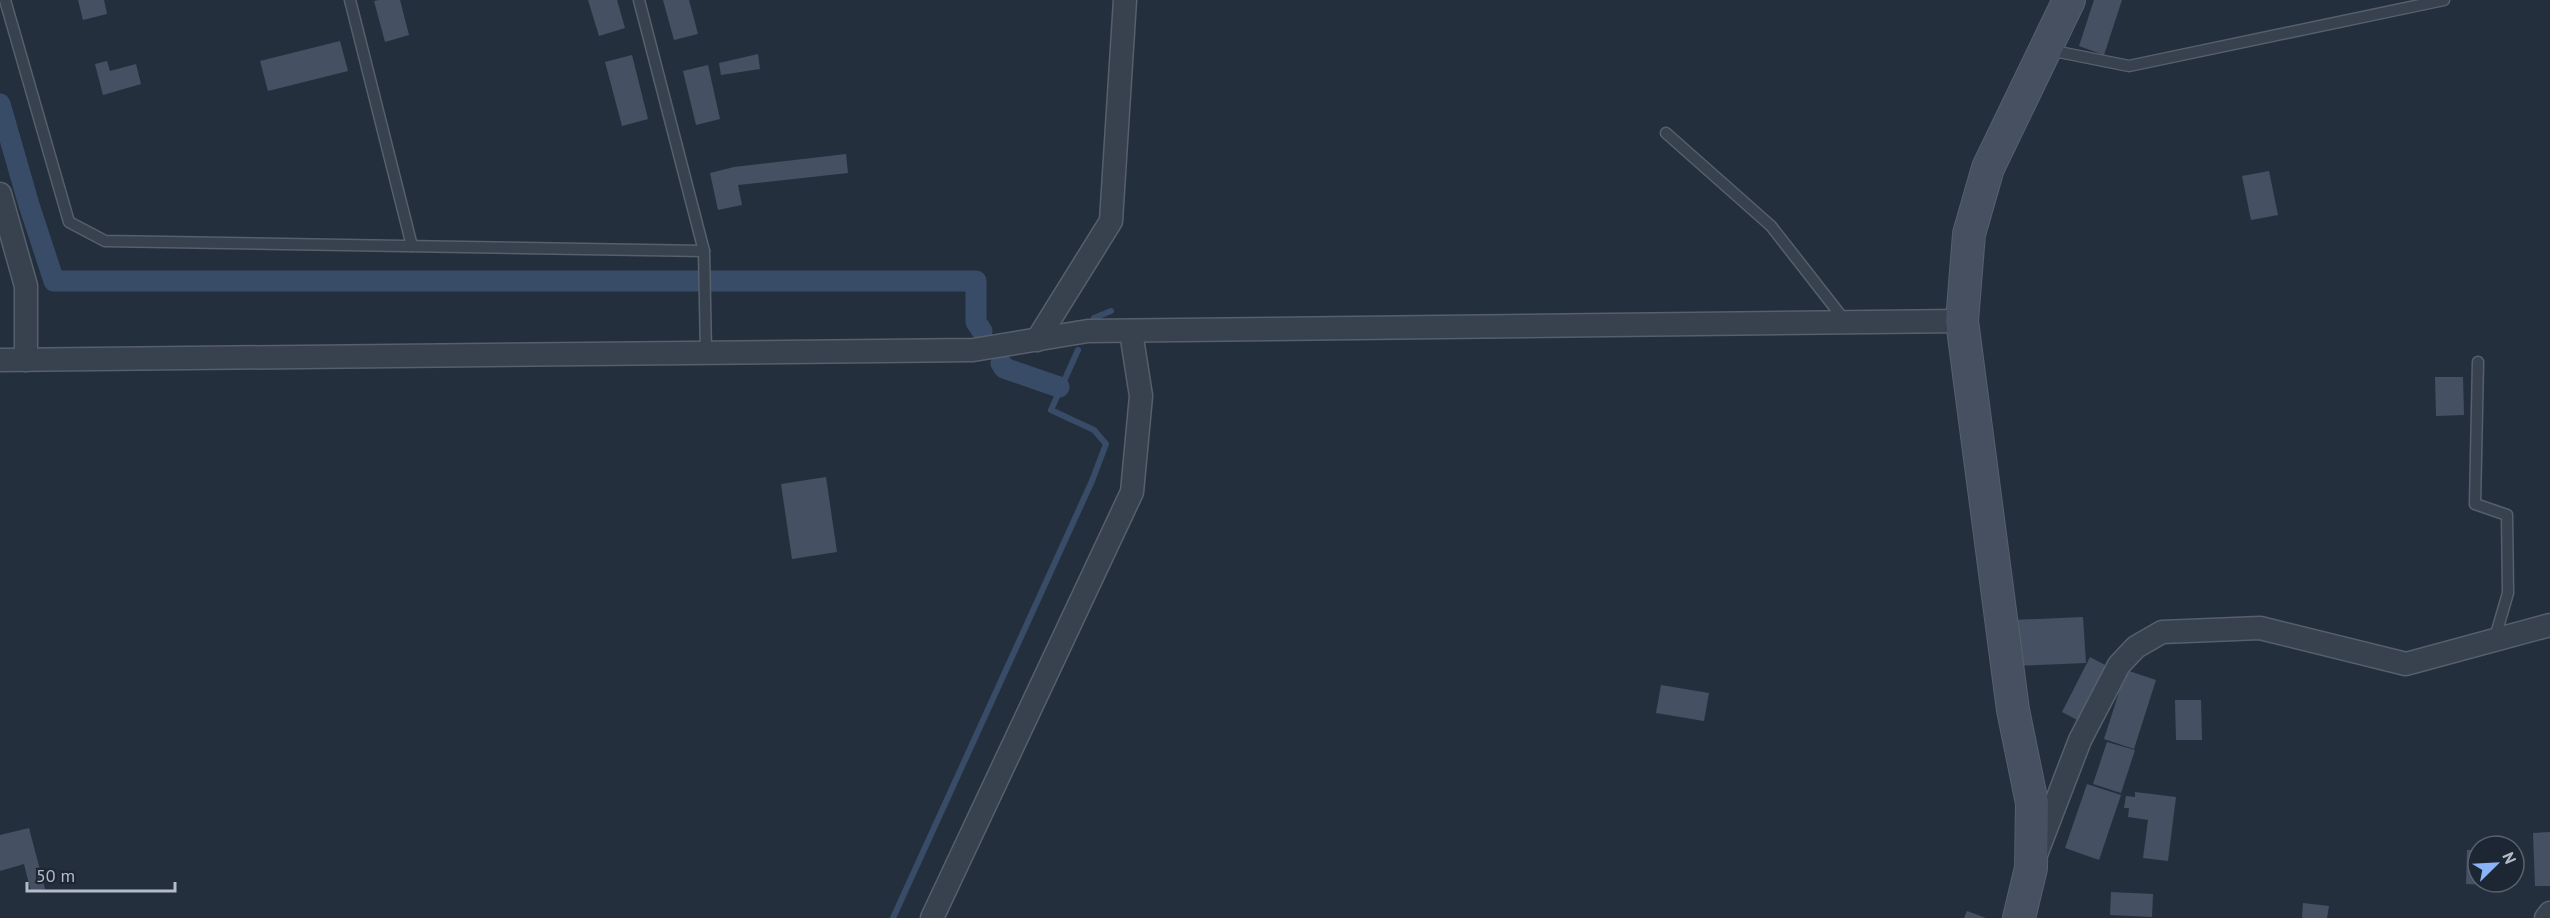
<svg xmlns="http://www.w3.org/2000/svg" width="2550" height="918" viewBox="0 0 2550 918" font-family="'PT Sans',sans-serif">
  <rect width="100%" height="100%" fill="#242f3e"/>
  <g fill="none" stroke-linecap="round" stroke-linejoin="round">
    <!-- stream -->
    <g stroke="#394c67" stroke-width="6">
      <polyline points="1094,318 1111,311"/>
      <polyline points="893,918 1092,481 1106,444 1094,430 1051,410 1078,350"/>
    </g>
    <!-- canal -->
    <g stroke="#394c67" stroke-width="21">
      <polyline points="0,104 29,205 54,281 976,281 976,322 982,331"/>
      <polyline points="1001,363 1004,368 1059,387"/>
    </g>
  </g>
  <!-- building -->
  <g fill="#455162">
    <polygon points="78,0 104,0 107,14 83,20"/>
    <polygon points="379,0 400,0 409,35 385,42 374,1"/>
    <polygon points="588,0 617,0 625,28 599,36"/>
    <polygon points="663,0 689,0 698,34 674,40"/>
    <polygon points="2094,0 2122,0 2104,55 2079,46"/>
    <polygon points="340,41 348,71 268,91 260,61"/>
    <polygon points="758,54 760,69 721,75 719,63"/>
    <polygon points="632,55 648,119 622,126 605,62"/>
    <polygon points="107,61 110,71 136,64 141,84 103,95 95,64"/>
    <polygon points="708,65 720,119 696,125 683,71"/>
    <polygon points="846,154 848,173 738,185 742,205 718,210 710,173 734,167"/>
    <polygon points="2269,171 2278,215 2251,220 2242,176"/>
    <polygon points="2435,377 2463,377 2464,415 2436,416"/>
    <polygon points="826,477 837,552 792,559 781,484"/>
    <polygon points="2083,617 2086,663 2013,666 2011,620"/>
    <polygon points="2090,657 2107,666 2079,721 2062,712"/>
    <polygon points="2126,670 2156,680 2134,749 2104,739"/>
    <polygon points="1661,685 1709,693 1704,721 1656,713"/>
    <polygon points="2175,700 2201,700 2202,740 2176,740"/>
    <polygon points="2107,742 2135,750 2121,793 2093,784"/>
    <polygon points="2087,784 2121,795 2099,860 2065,848"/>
    <polygon points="2135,792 2176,797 2168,861 2143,858 2148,820 2128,817 2129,808 2124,808 2126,796 2135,797"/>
    <polygon points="29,828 45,889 31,892 24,864 0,871 0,835"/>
    <polygon points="2550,832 2550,886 2535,886 2533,833"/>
    <polygon points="2467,850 2478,850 2478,882 2508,882 2508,886 2466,884"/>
    <polygon points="2111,892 2153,894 2152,917 2110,915"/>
    <polygon points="2303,903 2329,906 2327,918 2302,918"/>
    <polygon points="1967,911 1986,918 1964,918"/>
  </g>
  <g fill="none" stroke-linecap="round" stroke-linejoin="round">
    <!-- lane casing -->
    <g stroke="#565f6c" stroke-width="13">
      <g id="lane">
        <polyline points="5,0 69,222 105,241 704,251"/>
        <polyline points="350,0 412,246"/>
        <polyline points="639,0 704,251 706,353"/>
        <polyline points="2049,50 2129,66 2444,0"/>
        <polyline points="1666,133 1771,226 1846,322"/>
        <polyline points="2478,362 2475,504 2507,515 2508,593 2494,641"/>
      </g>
    </g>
    <!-- street casing -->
    <g stroke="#565f6c" stroke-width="25">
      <g id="street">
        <polyline points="0,194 26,286 26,360"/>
        <polyline points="1037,340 1111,221 1125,0"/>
        <polyline points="0,360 973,350 1088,331 1962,321"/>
        <polyline points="2037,852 2080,740 2119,665 2136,647 2162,632 2260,628 2406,664 2550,625"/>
        <polyline points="932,918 1132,492 1141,396 1131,332"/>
        <polyline points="2546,918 2550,913"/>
      </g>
    </g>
    <!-- secondary casing -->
    <g stroke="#565f6c" stroke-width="34">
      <polyline id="secondary" points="2019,918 2031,868 2032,803 2013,710 1962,321 1969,234 1988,168 2069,0"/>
    </g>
    <!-- lane -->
    <use href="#lane" stroke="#38414e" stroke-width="10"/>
    <!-- street -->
    <use href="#street" stroke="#38414e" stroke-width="22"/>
    <!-- secondary -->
    <use href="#secondary" stroke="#465061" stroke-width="32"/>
  </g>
  <!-- north arrow -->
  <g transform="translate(2496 864) rotate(66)"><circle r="28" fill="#1d2633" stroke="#59626f" stroke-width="1.5"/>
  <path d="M0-4.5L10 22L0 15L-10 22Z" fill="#8ab4f8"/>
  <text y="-9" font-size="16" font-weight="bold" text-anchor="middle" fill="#b4bcc9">N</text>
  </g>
  <!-- scale -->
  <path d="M27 882v9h148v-9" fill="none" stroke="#b4bcc9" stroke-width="3"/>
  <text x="36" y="882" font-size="18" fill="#b4bcc9" stroke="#1d2633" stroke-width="4.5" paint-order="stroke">50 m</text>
</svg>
